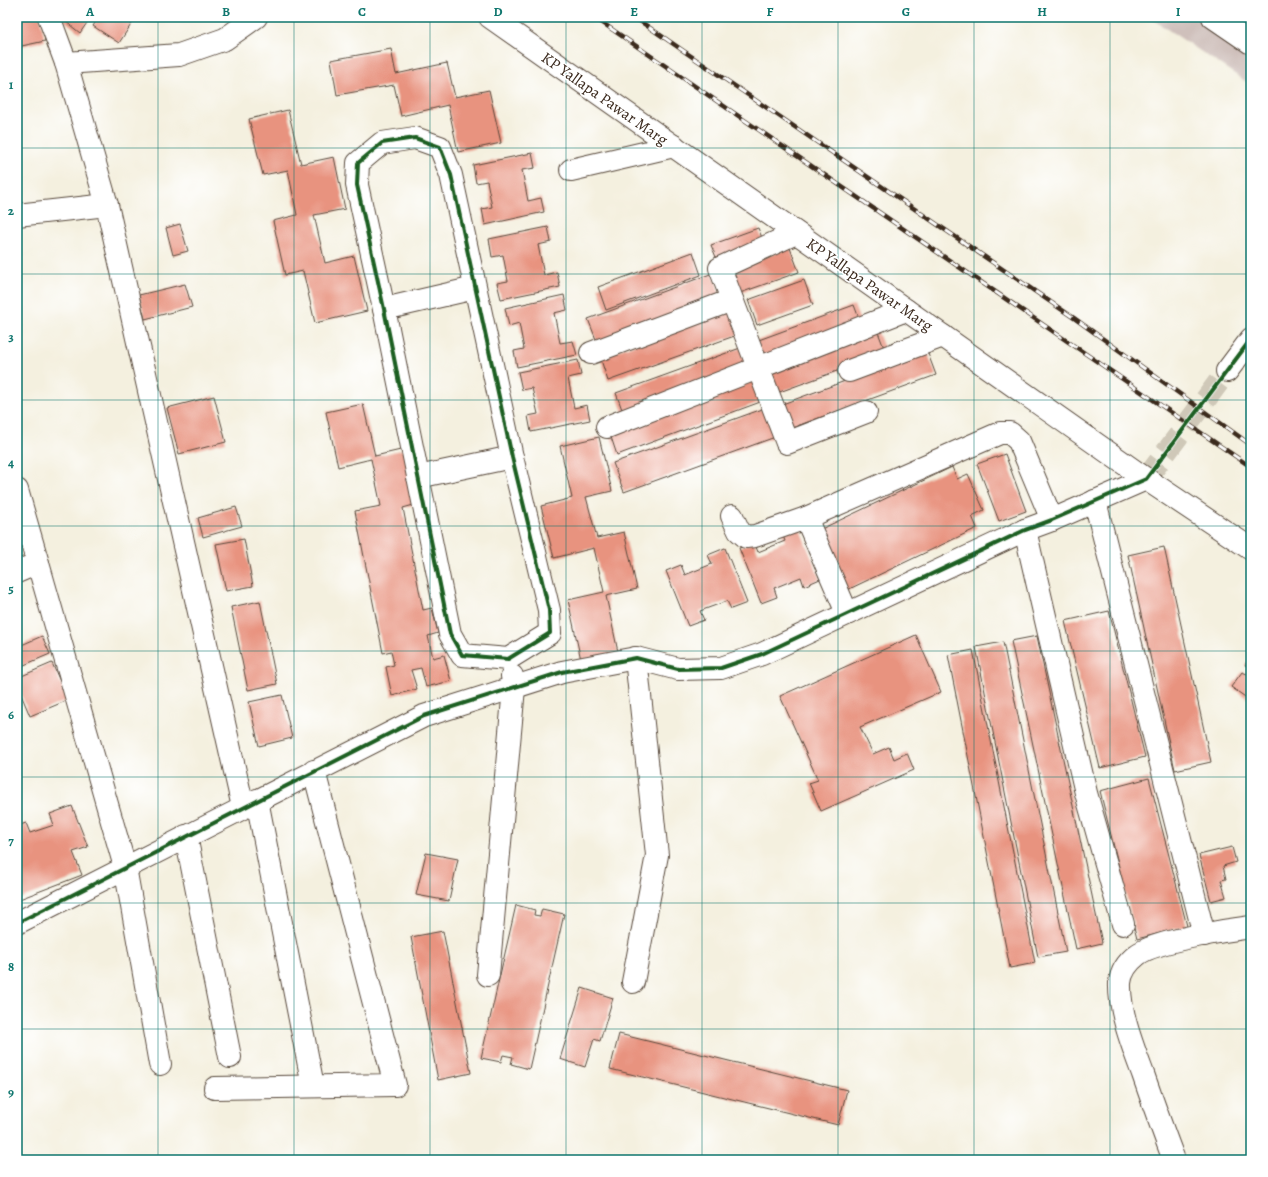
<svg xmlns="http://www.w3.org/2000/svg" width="1268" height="1177" viewBox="0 0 1268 1177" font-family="Alegreya,serif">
  <rect width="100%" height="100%" fill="#fff"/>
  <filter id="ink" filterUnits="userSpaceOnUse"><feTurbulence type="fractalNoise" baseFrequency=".025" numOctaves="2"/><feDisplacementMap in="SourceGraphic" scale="8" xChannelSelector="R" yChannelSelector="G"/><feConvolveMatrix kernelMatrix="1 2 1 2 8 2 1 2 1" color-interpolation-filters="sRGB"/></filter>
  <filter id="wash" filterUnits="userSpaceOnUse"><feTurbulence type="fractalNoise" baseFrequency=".012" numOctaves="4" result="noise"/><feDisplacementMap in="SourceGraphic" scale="16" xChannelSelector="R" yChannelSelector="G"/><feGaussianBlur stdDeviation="0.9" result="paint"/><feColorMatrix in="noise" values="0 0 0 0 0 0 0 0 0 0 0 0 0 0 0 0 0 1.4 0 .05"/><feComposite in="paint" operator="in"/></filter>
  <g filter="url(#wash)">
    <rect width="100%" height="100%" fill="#f4f0df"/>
    <!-- industrial -->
    <polygon fill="#cfc0bb" points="1149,17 1251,17 1251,85"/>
    <g id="blocks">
      <!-- building -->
      <g fill="#e8937f">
        <polygon points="17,17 40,17 45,41 17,47"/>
        <polygon points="60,17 91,17 80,33"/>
        <polygon points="99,17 136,17 119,43 93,26"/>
        <polygon points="391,49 396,74 447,63 455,97 489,90 501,143 458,152 448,105 401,116 394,85 337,95 331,60"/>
        <polygon points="288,110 301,164 334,157 345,209 314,215 325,263 354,256 367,311 315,323 303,271 285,275 273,221 297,215 288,170 263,175 249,119"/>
        <polygon points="532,153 535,168 522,170 528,201 541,198 544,212 485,225 482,209 492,207 487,181 476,183 473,165"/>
        <polygon points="180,224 188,251 173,255 166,228"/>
        <polygon points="548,227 551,242 538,245 544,275 557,272 560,287 501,299 497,283 508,281 503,255 492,257 489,239"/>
        <polygon points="758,228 765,245 718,262 711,245"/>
        <polygon points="790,248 799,272 740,293 732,269"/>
        <polygon points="693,252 701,275 606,310 598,287"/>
        <polygon points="713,273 721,297 597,342 588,319"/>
        <polygon points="804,280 813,305 757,325 748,300"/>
        <polygon points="185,284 192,307 145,319 139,295"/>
        <polygon points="564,295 567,310 554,313 560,343 573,341 577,355 517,367 514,351 524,349 519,323 509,326 505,308"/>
        <polygon points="854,305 862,326 763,361 756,341"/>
        <polygon points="731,309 740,334 608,381 600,357"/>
        <polygon points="876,327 886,353 774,394 764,368"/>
        <polygon points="743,347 751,368 624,415 616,393"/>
        <polygon points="927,351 936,375 786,430 777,406"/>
        <polygon points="578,360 581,375 568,378 574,408 587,405 590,420 531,432 528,416 538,414 532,388 522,390 518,372"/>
        <polygon points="756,380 763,401 617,455 610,434"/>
        <polygon points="214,396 226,442 179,454 167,408"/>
        <polygon points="363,404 375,456 405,449 417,504 403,508 423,610 432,608 438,633 428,636 433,658 444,655 451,681 426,687 421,668 411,670 417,689 392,696 386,667 394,665 391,651 383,653 355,511 381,506 371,459 338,467 326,412"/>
        <polygon points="768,407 778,436 624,492 613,463"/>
        <polygon points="599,437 612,491 586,497 597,538 624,532 637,589 606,596 618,652 581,660 568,600 604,592 594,548 554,558 541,506 572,498 560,446"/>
        <polygon points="1005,454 1026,511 999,521 977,464"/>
        <polygon points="952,467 957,479 968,474 984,510 972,516 977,528 845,591 817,531"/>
        <polygon points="236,507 242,526 203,537 198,518"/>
        <polygon points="798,524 820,579 804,586 801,577 774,588 777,597 761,603 739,548 754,542 758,552 785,541 781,531"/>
        <polygon points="244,539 253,586 226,591 216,544"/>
        <polygon points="1164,547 1211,762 1175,770 1128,555"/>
        <polygon points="725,548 747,603 731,609 727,601 700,611 704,620 688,626 666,571 681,565 685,575 712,564 708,555"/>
        <polygon points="260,601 277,684 248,690 231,607"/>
        <polygon points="1109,611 1145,757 1100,768 1065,621"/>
        <polygon points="916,635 941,692 860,727 873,754 889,747 894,759 907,753 914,770 821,811 809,783 818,780 780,696"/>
        <polygon points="42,636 50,654 17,668 17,647"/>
        <polygon points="1037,636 1102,943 1076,949 1011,641"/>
        <polygon points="1003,642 1066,952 1038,957 976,647"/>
        <polygon points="973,650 1035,963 1010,968 948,655"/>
        <polygon points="1251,657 1251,701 1231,687 1242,672 1247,674 1251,668 1245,665"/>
        <polygon points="52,663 68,700 30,716 17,685 17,678"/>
        <polygon points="282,695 292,738 259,746 249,702"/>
        <polygon points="1149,778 1187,926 1137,939 1100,791"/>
        <polygon points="72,806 88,847 73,852 82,875 17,900 17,826 26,823 30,833 54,825 50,814"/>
        <polygon points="1232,847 1236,862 1223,866 1226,879 1221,880 1226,897 1211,901 1199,855"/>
        <polygon points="426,853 458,859 449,901 416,895"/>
        <polygon points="516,905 535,910 534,915 540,916 542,909 564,914 529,1069 511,1064 513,1057 503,1055 501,1062 481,1058"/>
        <polygon points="443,931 471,1073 438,1080 411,937"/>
        <polygon points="582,988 613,998 600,1041 594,1039 585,1067 560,1059"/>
        <polygon points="619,1034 847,1090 838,1125 610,1069"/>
      </g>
    </g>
  </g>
  <g filter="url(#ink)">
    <use href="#blocks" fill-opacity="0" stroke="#57483b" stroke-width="1"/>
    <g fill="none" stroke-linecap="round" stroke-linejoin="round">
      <!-- minor-tunnel -->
      <polyline stroke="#cfc8b8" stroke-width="22" stroke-dasharray="22 11" stroke-linecap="butt" points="1146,479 1227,371"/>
      <!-- minor casing -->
      <g stroke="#57483b" stroke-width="24">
        <g id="minor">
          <polyline points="49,17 66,63 107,205 243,807"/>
          <polyline points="490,17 1146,479 1251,549"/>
          <polyline points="1213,17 1251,43"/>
          <polyline points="66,63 179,55 225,39 256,17"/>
          <polygon points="415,138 440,147 451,175 512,457 549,610 550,633 508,659 462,655 450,634 384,309 357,185 358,163 382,143"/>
          <polyline points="571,170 674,146"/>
          <polyline points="17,215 107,205"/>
          <polyline points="796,233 720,268 787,443 866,412"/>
          <polyline points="384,309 475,288"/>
          <polyline points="591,353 732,300"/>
          <polyline points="849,371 943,336"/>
          <polyline points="1227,371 1251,339"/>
          <polyline points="607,427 906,310"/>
          <polyline points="418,477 512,457"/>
          <polyline points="17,490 125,867 160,1064"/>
          <polyline points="1095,501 1204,935"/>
          <polyline points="732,516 739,531 746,537 755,536 806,518 1000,433 1010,433 1019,441 1052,520"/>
          <polyline points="806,518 847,613"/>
          <polyline points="1025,530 1086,793 1123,924"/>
          <polyline points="17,572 38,563"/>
          <polyline points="257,800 313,1086"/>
          <polyline points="186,836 230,1057"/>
          <polyline points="17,923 424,716 562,672 636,658 678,669 721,668 762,654 1025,530 1052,520 1146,479"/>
          <polyline points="488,975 514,688 512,676"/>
          <polyline points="633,982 657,855 636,658"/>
          <polyline points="215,1088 395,1085 314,771"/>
          <path d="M1174 1160C1163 1131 1153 1103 1143 1074 1133 1047 1119 1012 1120 983 1121 972 1128 962 1137 955 1154 941 1227 930 1251 927"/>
        </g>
      </g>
      <!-- minor -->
      <use href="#minor" stroke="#fff" stroke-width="22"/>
      <!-- rail casing -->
      <g stroke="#3b2a1e" stroke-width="4.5">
        <g id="rail">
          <polyline points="594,17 1251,467"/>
          <polyline points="634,17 1074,318 1251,445"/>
        </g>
      </g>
      <!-- rail -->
      <use href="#rail" stroke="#fff" stroke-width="3" stroke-dasharray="9" stroke-linecap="butt"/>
      <!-- cycleway casing -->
      <g stroke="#fff" stroke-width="6">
        <g id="cycleway">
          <polygon points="415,138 440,147 451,175 512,457 549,610 550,633 508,659 462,655 450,634 384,309 357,185 358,163 382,143"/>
          <polyline points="17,923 424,716 562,672 636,658 678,669 721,668 762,654 1025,530 1052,520 1146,479 1251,339"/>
        </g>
      </g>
      <!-- cycleway -->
      <use href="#cycleway" stroke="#1b5e20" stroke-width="4"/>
    </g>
  </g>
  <!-- grid -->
  <path fill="none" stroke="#0f766e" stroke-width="1" stroke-opacity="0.55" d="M158 17V1160M294 17V1160M430 17V1160M566 17V1160M702 17V1160M838 17V1160M974 17V1160M1110 17V1160M17 148H1251M17 274H1251M17 400H1251M17 526H1251M17 651H1251M17 777H1251M17 903H1251M17 1029H1251"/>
  <g text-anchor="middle" stroke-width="3" stroke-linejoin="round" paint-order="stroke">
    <!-- street labels -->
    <g font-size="16" fill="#3b2a1e" stroke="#fff">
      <text transform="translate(605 98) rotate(35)" y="6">KP Yallapa Pawar Marg</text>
      <text transform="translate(870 284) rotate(35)" y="6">KP Yallapa Pawar Marg</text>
    </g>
  </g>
  <!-- margin -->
  <rect width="1268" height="1177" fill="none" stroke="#fff" stroke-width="44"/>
  <rect x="22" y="22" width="1224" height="1133" fill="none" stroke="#0f766e" stroke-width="1.5"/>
  <g font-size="13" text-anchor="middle" font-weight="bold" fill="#0f766e">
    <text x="90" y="16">A</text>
    <text x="226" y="16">B</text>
    <text x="362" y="16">C</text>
    <text x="498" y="16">D</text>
    <text x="634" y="16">E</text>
    <text x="770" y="16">F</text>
    <text x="906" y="16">G</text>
    <text x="1042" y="16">H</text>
    <text x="1178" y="16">I</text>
    <text x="11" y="89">1</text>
    <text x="11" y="215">2</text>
    <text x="11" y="341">3</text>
    <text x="11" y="467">4</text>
    <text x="11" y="593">5</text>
    <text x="11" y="719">6</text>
    <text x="11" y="845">7</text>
    <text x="11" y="971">8</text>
    <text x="11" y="1097">9</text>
  </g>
</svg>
